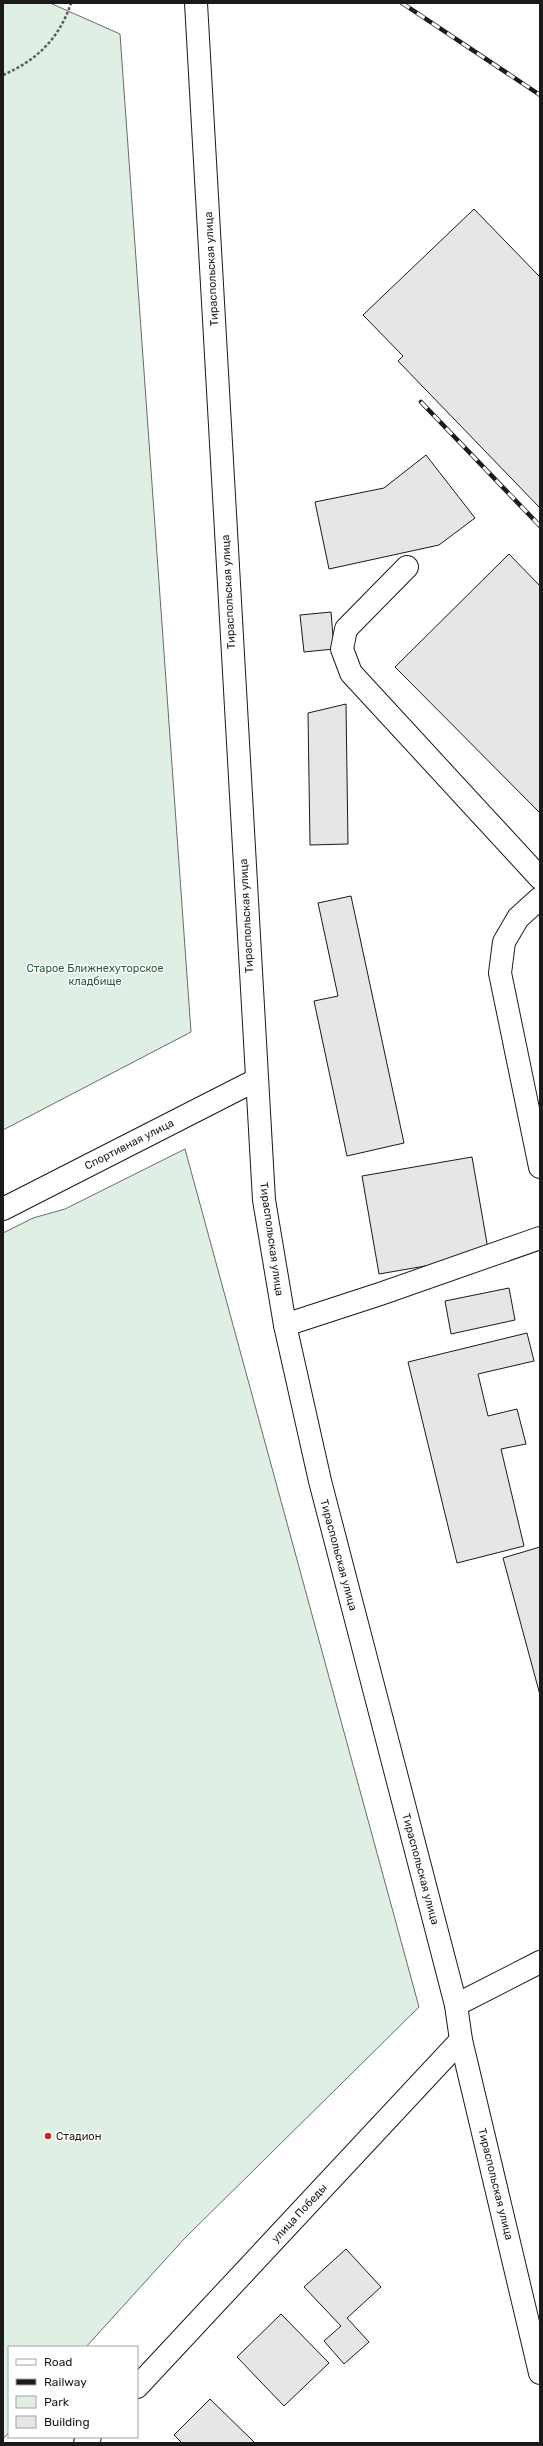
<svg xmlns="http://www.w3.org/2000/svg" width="543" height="2446" viewBox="0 0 543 2446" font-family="Rubik,sans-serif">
  <rect width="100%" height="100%" fill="#fff"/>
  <!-- green -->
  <g fill="#e0efe3" stroke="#6a6a6a">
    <polygon points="3,3 50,3 120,34 191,1032 3,1130"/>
    <polygon points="185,1149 419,2007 184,2239 86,2347 9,2347 9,2432 3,2439 3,1233 33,1218 65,1209"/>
  </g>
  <!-- building -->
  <g fill="#e6e6e6" stroke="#1a1a1a">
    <polygon points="474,209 540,277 540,508 398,361 403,356 363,315"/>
    <polygon points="426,455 475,518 439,545 329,569 315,502 384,488"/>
    <polygon points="509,554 540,586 540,813 395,667"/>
    <polygon points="331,612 334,649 304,652 300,615"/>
    <polygon points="346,704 348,844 310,845 308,713"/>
    <polygon points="351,896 404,1143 347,1156 314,1001 338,996 318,903"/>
    <polygon points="472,1157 489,1255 379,1274 362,1176"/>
    <polygon points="509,1288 515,1320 451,1334 445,1301"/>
    <polygon points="527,1333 534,1361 478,1374 488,1416 517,1409 526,1444 501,1449 524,1546 457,1563 408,1362"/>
    <polygon points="540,1547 540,1695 503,1558"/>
    <polygon points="346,2249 381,2287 347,2318 369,2342 344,2364 324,2341 341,2326 304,2287"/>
    <polygon points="281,2314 329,2363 284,2406 237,2357"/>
    <polygon points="210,2399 254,2442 253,2443 182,2443 174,2435"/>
  </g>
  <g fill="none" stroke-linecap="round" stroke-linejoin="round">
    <!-- minor casing -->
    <g stroke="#1a1a1a" stroke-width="24">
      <g id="minor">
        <polyline points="196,3 264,1200 285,1325 320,1481 456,2005 461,2040 540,2373"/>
        <polyline points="407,567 346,629 342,649 351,673 540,878"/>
        <polyline points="540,898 518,918 504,942 500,973 540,1167"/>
        <polyline points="3,1209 256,1080"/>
        <polyline points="285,1325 380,1294 540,1238"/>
        <polyline points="456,2005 540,1962"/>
        <polyline points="137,2387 461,2040"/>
        <polyline points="85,2443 90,2437"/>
      </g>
    </g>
    <!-- path -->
    <path stroke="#5f5f5f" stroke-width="2.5" stroke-dasharray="3 2" stroke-linecap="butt" d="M3 75C37 60 59 39 71 3"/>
    <!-- minor -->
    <use href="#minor" stroke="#fff" stroke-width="22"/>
    <!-- rail casing -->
    <g stroke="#1a1a1a" stroke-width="4.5">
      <g id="rail">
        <polyline points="402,3 540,95"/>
        <polyline points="421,402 540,526"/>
      </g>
    </g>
    <!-- rail -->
    <use href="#rail" stroke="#fff" stroke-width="3" stroke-dasharray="9" stroke-linecap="butt"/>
  </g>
  <!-- markers -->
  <circle fill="#c62828" stroke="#fff" stroke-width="1.5" cx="48" cy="2136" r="4"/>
  <g text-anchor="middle" stroke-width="3" stroke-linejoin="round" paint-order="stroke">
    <!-- street labels -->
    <g font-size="11" fill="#1a1a1a" stroke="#fff">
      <text transform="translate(211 269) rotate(-93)" y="4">Тираспольская улица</text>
      <text transform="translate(228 592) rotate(-93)" y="4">Тираспольская улица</text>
      <text transform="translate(246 916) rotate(-93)" y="4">Тираспольская улица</text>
      <text transform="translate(129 1144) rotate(-27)" y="4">Спортивная улица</text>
      <text transform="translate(272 1239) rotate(82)" y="4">Тираспольская улица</text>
      <text transform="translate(339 1555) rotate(75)" y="4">Тираспольская улица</text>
      <text transform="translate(421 1869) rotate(75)" y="4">Тираспольская улица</text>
      <text transform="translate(496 2184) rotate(76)" y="4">Тираспольская улица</text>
      <text transform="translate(299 2213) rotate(-47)" y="4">улица Победы</text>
    </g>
    <!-- park labels -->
    <g font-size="11" fill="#2b5a34" stroke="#fff">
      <text x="95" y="972">Старое Ближнехуторское<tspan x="95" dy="13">кладбище</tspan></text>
    </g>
    <!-- poi labels -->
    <g font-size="11" fill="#1a1a1a" stroke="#fff" text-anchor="start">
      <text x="56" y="2140">Стадион</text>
    </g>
  </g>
  <!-- border -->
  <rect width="543" height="2446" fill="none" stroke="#1a1a1a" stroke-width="8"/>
  <!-- legend -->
  <rect x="8" y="2346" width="130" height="92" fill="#ffffff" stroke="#a3a3a3"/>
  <rect x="16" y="2359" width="20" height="6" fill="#ffffff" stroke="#a3a3a3"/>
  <text x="44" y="2366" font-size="12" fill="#1a1a1a">Road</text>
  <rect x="16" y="2379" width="20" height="6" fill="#1a1a1a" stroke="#a3a3a3"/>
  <text x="44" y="2386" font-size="12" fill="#1a1a1a">Railway</text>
  <rect x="16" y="2396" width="20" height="12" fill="#e0efe3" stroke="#a3a3a3"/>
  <text x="44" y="2406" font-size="12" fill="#1a1a1a">Park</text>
  <rect x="16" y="2416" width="20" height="12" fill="#e6e6e6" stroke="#a3a3a3"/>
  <text x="44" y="2426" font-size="12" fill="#1a1a1a">Building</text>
</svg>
